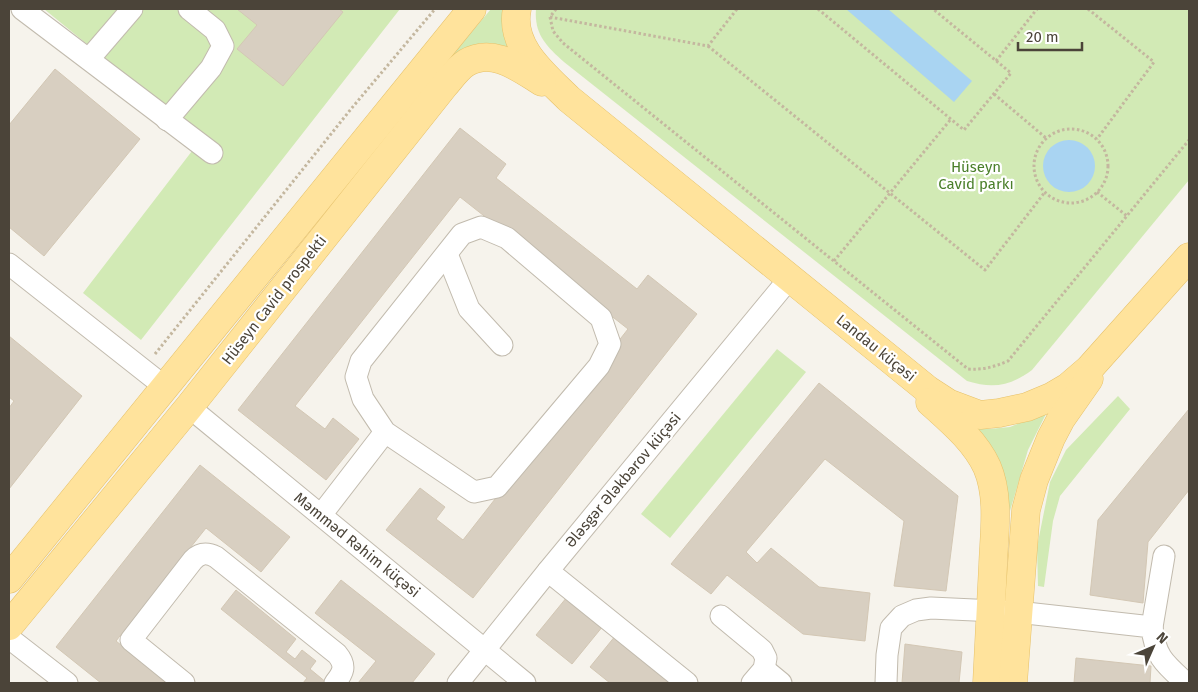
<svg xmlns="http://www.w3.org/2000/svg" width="1198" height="692" viewBox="0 0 1198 692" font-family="'Fira Sans',sans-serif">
  <rect width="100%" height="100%" fill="#f6f3ec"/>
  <!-- green -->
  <g fill="#d2eab5">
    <polygon points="44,9 400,9 141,340 83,293 202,138"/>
    <path d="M491 9H505L513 50C481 38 478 42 450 58Z"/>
    <path d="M536 9H1189V180L1032 370C1010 386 993 389 967 381L564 62C546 46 534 34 536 9Z"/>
    <polygon points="777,349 806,372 670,538 641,514"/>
    <polygon points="1118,396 1130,409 1060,496 1053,521 1044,587 1038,586 1037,547 1050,482 1066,450"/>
    <polygon points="1047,412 1028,450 1010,511 1005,484 971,428 989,429 1010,427"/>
  </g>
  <!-- water -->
  <g fill="#a9d4f2">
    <polygon points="846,9 888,9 972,81 954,102"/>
    <circle cx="1069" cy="166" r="26"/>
  </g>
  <!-- building -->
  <g fill="#d8cfc1" stroke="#d3c7b4">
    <polygon points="237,9 339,9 343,12 283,86 237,49 257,25"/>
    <polygon points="55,69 140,139 44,256 9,227 9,125"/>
    <polygon points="460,128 506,164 496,178 637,289 648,275 697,314 473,598 386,530 420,488 445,507 436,519 463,540 628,329 460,197 295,406 325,429 333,418 359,439 326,480 238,410"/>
    <polygon points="9,336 82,396 9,489 9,408 14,401 9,397"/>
    <polygon points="819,383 958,496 946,591 894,586 904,521 825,459 746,552 757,563 771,548 819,587 870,593 865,641 803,634 727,575 711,594 671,564"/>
    <polygon points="1189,409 1189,490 1148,542 1143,603 1090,595 1098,520"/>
    <polygon points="200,465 290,537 261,572 206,528 116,641 167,682 166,683 101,683 56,647"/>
    <polygon points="341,580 435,654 412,683 358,683 376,661 315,613"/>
    <polygon points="236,590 296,639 286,652 295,659 302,650 316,661 310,669 327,683 303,683 307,678 221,609"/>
    <polygon points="567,597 603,626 572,664 536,635"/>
    <polygon points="616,635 676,683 610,683 590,667"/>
    <polygon points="905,644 962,652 959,683 902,683"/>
    <polygon points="1076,658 1151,666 1150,683 1074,683"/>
  </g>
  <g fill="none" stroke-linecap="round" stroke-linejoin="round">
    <!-- minor casing -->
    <g stroke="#c2bbae" stroke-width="23">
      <g id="minor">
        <polyline points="22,9 212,153"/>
        <polyline points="89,59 132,9"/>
        <polyline points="167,120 211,68 223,46 215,30 189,9"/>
        <polygon points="481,227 507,238 601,318 610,344 599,366 497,487 474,492 385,432 363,399 356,377 361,361 462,234"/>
        <polyline points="447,254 469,309 502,345"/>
        <polyline points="9,264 165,387"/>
        <polyline points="189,407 525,683"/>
        <polyline points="321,515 385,432"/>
        <polyline points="548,571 687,683"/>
        <polyline points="721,616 762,650 766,658 764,669 752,683"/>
        <polyline points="1152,627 1164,556"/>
        <polyline points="9,638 67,683"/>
        <polyline points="764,669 781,683"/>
        <path d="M184 683 131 640 193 560C200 553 206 552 216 557L337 654C347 666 343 673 335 683"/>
        <polyline points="458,683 548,571 789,279"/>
        <path d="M886 683 887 655 891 628 902 616 916 610 931 608 1017 612 1152 627C1155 657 1165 664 1186 683"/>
      </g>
    </g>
    <!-- major casing -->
    <g stroke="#e6c16a" stroke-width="29">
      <g id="major">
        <path d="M517 9C509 47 545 75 569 99L928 390 948 403 980 415 999 413 1027 407 1051 397 1068 387 1089 369 1189 257"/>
        <path d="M930 402C951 421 975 441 987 467 1000 497 994 534 993 565 991 605 989 644 987 683"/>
        <polyline points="9,579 472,9"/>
        <path d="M9 626 189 407 444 86C451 78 458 68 466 63 493 47 519 68 542 82"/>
        <polyline points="1013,683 1026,510 1034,480 1051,438 1061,419 1089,379"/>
      </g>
    </g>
    <!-- path -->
    <g stroke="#c4b79f" stroke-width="3" stroke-dasharray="2.5 2.5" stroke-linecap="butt">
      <path d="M556 9 550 17 553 31 563 43 968 369C983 370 994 367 1008 361L1189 140"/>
      <polyline points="818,9 964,130 1011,73 933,9"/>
      <polyline points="1088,9 1154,62 1097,139"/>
      <polyline points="550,17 708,46 737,9"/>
      <polyline points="708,46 985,270 1045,192"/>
      <polyline points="996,61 1037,9"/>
      <polyline points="994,94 1046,138"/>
      <circle cx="1071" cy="166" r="37"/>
      <polyline points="1097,192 1127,216"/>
      <polyline points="834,261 951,119"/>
      <polyline points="155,354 351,109 435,9"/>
    </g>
    <!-- minor -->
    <use href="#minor" stroke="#fff" stroke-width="21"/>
    <!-- major -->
    <use href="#major" stroke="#ffe39c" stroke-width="28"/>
  </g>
  <g text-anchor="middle" stroke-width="4.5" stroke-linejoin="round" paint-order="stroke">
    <!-- park labels -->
    <g font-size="15" fill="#4a7f2a" stroke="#fff">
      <text x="976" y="172">Hüseyn<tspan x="976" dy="17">Cavid parkı</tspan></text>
    </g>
    <!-- street labels -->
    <g font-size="15" fill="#4b4439" stroke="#fff">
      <text transform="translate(274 300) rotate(-52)" y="5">Hüseyn Cavid prospekti</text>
      <text transform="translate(876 348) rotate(39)" y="5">Landau küçəsi</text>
      <text transform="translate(623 480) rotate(-50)" y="5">Ələsgər Ələkbərov küçəsi</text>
      <text transform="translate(357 545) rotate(39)" y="5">Məmməd Rəhim küçəsi</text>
    </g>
  </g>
  <!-- border -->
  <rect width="1198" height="692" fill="none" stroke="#4b4439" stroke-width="20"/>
  <!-- north arrow -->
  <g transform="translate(1153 647) rotate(45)" stroke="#ffffff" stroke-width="4" paint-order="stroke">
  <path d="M0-4L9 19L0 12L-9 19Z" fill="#4b4439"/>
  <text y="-8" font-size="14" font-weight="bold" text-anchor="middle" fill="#4b4439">N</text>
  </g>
  <!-- scale -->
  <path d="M1018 42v8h64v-8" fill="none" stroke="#4b4439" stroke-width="2.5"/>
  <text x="1026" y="42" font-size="15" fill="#4b4439" stroke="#ffffff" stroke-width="4" paint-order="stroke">20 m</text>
</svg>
